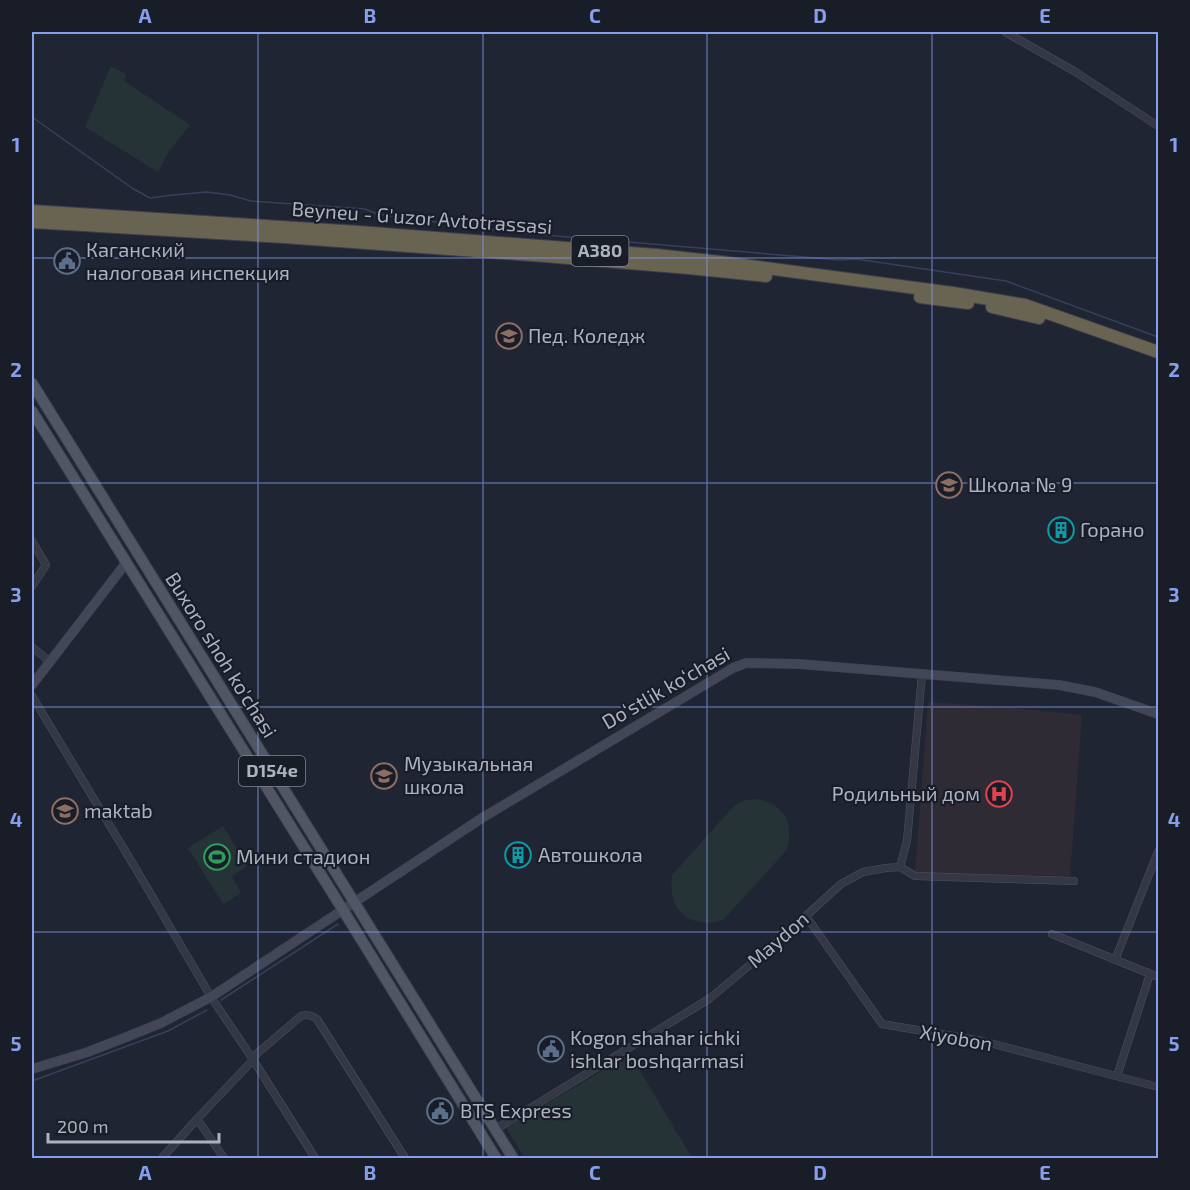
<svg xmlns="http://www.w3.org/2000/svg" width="1190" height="1190" viewBox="0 0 1190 1190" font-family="'Exo 2',sans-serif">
  <rect width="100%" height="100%" fill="#202533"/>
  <!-- medical -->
  <polygon fill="#2e2b35" points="928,702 1014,708 1082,715 1070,876 915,873"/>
  <!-- green -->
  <g fill="#253337">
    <polygon points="111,66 126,74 124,81 190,125 169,151 158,172 85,127"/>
    <path d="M757 799C785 805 795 824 786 851L723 920C689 930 667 910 672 875L735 805 745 800Z"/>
    <polygon points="223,826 247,866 232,876 241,893 223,904 188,848"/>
    <polygon points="630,1054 692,1158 525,1158 506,1128"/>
  </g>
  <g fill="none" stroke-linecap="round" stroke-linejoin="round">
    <!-- stream -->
    <g stroke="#37405b" stroke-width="1.5">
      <polyline points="32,117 132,188 150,198 173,195 207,192 230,195 251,201 365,209 377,214 510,232 839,260 856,259 1006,281 1158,337"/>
      <polyline points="221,1000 338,924"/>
      <polyline points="32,1081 168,1031 207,1010"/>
    </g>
    <!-- street casing -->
    <g stroke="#4e525f" stroke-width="8">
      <g id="street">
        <polyline points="1005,32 1074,71 1158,126"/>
        <polyline points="32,541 46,565 32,586"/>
        <polyline points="32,647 49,661"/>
        <polyline points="32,696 136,869 211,997 252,1058 315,1158"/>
        <polyline points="900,867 915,876 1074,881"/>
        <polyline points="806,916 882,1024 982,1041 1158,1087"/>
        <polyline points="1052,934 1158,977"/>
        <polyline points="1115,960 1158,852"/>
        <path d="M252 1058 301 1016C307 1014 311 1015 317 1019L405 1158"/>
        <polyline points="1117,1076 1150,974"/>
        <polyline points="197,1119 224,1158"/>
        <polyline points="496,1129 709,999 775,944 841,884 863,872 886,868 900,867 907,841 922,674"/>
        <polyline points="162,1158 197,1119 253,1060"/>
      </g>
    </g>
    <!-- secondary casing -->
    <g stroke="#3d414d" stroke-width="10">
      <g id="secondary">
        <polyline points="32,685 126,563"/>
        <polyline points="32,1069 88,1052 129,1036 161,1023 211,997 482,818 733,668 746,663 799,664 1059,685 1095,692 1158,714"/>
      </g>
    </g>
    <!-- primary casing -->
    <g stroke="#3d414d" stroke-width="12">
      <g id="primary">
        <polyline points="32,383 513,1158"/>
        <polyline points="32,411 343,910 496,1158"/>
      </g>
    </g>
    <!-- highway casing -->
    <g stroke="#3b3f4b" stroke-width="14">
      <g id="highway">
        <polyline points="32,211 359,232 656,255 721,262 953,293 1025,305 1158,352"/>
        <polyline points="32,222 284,237 545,256 689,268 766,276"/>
        <polyline points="920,297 968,303"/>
        <polyline points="992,307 1039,318"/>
      </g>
    </g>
    <!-- street -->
    <use href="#street" stroke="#333844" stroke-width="7"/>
    <!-- secondary -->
    <use href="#secondary" stroke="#424656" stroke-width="9"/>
    <!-- primary -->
    <use href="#primary" stroke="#515664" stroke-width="10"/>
    <!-- highway -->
    <use href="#highway" stroke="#696351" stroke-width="12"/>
  </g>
  <!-- grid -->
  <path fill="none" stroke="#869fed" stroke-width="1.5" stroke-opacity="0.55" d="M258 32V1158M483 32V1158M707 32V1158M932 32V1158M32 258H1158M32 483H1158M32 707H1158M32 932H1158"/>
  <!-- icons -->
  <defs>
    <g id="civic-ring" transform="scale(1.35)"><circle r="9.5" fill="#191d28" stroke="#5c6f8a" stroke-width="1.5"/><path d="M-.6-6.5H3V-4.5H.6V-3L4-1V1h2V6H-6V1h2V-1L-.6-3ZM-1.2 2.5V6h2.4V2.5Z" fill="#5c6f8a"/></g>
    <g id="university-ring" transform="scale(1.35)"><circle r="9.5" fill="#191d28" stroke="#8d6e63" stroke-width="1.5"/><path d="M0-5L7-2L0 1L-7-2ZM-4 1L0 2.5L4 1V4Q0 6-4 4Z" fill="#8d6e63"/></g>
    <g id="school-ring" transform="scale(1.35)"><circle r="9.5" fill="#191d28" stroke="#8d6e63" stroke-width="1.5"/><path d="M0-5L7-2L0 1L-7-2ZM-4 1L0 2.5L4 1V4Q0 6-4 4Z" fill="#8d6e63"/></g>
    <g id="building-ring" transform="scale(1.35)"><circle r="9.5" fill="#191d28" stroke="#0f9aa8" stroke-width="1.5"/><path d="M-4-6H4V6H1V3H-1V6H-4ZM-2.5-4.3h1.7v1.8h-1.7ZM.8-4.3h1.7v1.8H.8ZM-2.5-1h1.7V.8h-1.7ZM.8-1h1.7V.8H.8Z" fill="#0f9aa8"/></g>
    <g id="hospital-ring" transform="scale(1.35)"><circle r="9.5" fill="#191d28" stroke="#e0444e" stroke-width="1.5"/><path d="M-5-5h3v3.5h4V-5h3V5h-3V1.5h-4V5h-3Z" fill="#e0444e"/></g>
    <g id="stadium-ring" transform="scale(1.35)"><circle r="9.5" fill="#191d28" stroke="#2e9e5b" stroke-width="1.5"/><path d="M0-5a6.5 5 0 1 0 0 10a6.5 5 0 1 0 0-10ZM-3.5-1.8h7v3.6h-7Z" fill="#2e9e5b"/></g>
  </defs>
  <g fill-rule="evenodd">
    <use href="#civic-ring" x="67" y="261"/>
    <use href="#university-ring" x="509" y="336"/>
    <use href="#school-ring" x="949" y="485"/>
    <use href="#building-ring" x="1061" y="530"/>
    <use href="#school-ring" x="384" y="776"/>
    <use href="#hospital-ring" x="999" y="794"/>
    <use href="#school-ring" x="65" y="811"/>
    <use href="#building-ring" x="518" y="855"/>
    <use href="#stadium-ring" x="217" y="857"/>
    <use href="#civic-ring" x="551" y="1049"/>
    <use href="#civic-ring" x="440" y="1111"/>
  </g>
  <g text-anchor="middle" stroke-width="4.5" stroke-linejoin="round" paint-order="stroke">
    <!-- shield labels -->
    <g fill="#191d28" stroke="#818593" stroke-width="1.5">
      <rect x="571.5" y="236" width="57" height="30" rx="4.5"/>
      <rect x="239" y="756" width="66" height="30" rx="4.5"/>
    </g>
    <g font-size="18" font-weight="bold" fill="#adb2c1">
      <text x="600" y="257">A380</text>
      <text x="272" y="777">D154e</text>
    </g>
    <!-- street labels -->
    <g font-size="20" fill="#adb2c1" stroke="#191d28">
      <text transform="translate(422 218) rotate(4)" y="7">Beyneu - G'uzor Avtotrassasi</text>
      <text transform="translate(221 655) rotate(58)" y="7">Buxoro shoh ko'chasi</text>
      <text transform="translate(666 688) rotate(-30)" y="7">Do‘stlik ko‘chasi</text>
      <text transform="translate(778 940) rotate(-41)" y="7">Maydon</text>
      <text transform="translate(956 1038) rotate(10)" y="7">Xiyobon</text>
    </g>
    <!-- poi labels -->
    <g font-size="20" fill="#adb2c1" stroke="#191d28" text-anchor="start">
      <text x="86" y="257">Каганский<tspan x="86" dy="23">налоговая инспекция</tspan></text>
      <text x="528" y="343">Пед. Коледж</text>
      <text x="968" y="492">Школа № 9</text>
      <text x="1080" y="537">Горано</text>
      <text x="404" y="771">Музыкальная<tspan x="404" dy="23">школа</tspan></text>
      <text x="980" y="801" text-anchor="end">Родильный дом</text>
      <text x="84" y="818">maktab</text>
      <text x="538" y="862">Автошкола</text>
      <text x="236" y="864">Мини стадион</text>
      <text x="570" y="1045">Kogon shahar ichki<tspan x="570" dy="23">ishlar boshqarmasi</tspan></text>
      <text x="460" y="1118">BTS Express</text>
    </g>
  </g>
  <!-- border -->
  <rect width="1190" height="1190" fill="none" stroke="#191d28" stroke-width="66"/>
  <!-- scale -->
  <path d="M48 1133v9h171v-9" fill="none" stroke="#adb2c1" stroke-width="3"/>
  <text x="57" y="1133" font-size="18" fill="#adb2c1" stroke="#191d28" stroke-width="4.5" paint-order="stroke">200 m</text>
  <rect x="33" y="33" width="1124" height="1124" fill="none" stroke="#869fed" stroke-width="2"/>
  <g font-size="20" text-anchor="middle" font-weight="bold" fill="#869fed">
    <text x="145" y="23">A</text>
    <text x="370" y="23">B</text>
    <text x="595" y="23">C</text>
    <text x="820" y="23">D</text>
    <text x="1045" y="23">E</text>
    <text x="16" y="152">1</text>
    <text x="1174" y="152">1</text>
    <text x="16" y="377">2</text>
    <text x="1174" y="377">2</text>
    <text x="16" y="602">3</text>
    <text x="1174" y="602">3</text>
    <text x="16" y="827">4</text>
    <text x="1174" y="827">4</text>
    <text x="16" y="1051">5</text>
    <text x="1174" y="1051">5</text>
    <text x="145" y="1180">A</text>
    <text x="370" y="1180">B</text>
    <text x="595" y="1180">C</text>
    <text x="820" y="1180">D</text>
    <text x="1045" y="1180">E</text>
  </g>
</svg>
